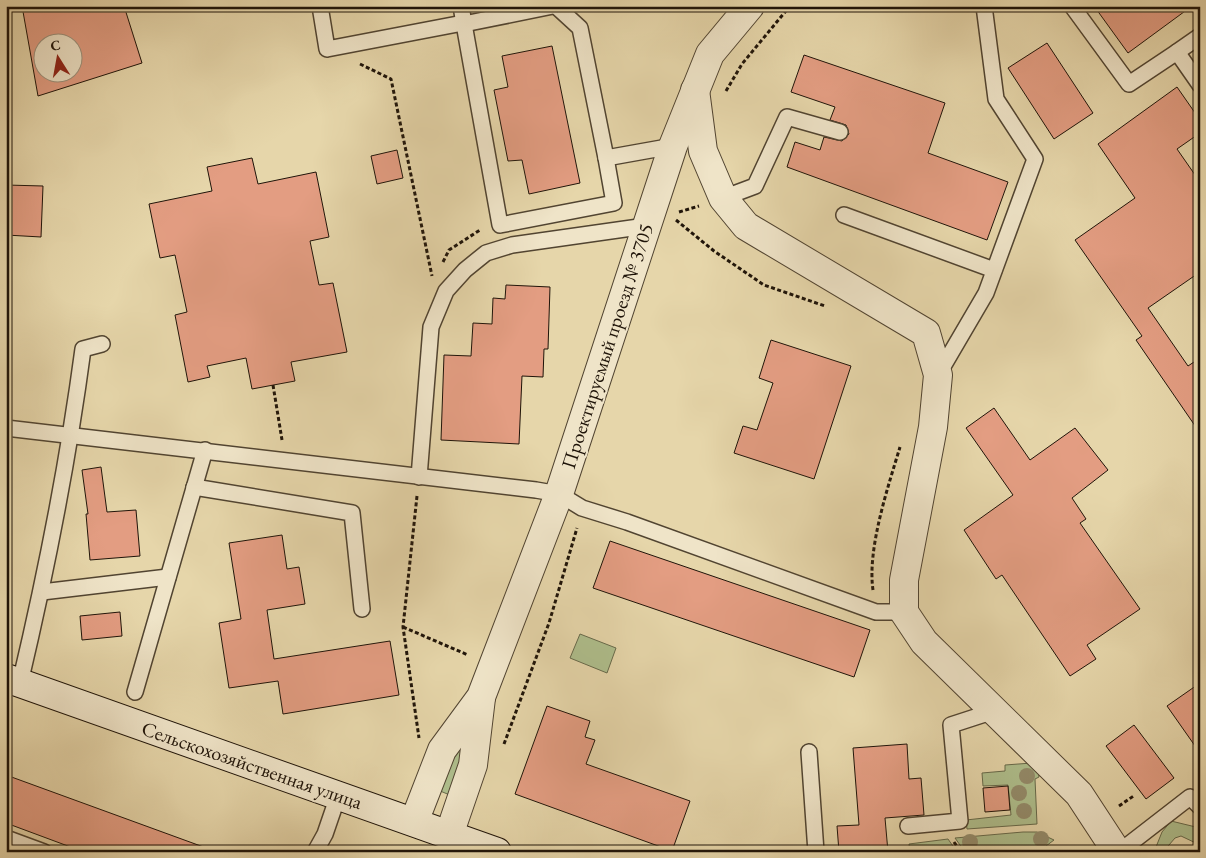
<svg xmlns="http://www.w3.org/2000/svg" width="1206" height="858" viewBox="0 0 1206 858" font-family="'EB Garamond',serif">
  <rect width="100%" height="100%" fill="#e6d6aa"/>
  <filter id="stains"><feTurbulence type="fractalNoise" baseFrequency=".004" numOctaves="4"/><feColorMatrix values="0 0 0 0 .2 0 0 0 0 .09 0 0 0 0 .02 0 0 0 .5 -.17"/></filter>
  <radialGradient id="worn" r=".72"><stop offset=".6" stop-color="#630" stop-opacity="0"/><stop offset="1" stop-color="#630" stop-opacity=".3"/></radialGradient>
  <!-- green -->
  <g fill="#afbf8d" stroke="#676a4b">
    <polygon points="580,634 616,648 607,673 570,658"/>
    <polygon points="467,722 457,798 433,788"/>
    <polygon points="1032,763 1038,768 1039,777 1035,779 1037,824 967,829 966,820 1011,815 1008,785 983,786 982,773 1005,771 1005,765"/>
    <polygon points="1171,821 1200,828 1200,845 1181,836 1175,838 1163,852 1154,852 1162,832"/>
    <polygon points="1023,832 1037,832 1054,840 1038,852 965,852 955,838"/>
    <polygon points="948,839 957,852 910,852 909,844"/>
  </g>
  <!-- building -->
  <g fill="#e39d82" stroke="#1f1409" fill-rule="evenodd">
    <path d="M22 6H124L142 63 38 96ZM42 42H72V72H42Z"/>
    <polygon points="1094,6 1192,6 1128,53"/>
    <polygon points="1047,43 1093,113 1054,139 1008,68"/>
    <polygon points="552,46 580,183 529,194 522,160 508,161 494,90 508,87 502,56"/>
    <polygon points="804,55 945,103 928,153 1008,182 987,240 787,167 795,142 820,150 824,137 842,141 849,134 846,125 830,120 835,107 791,92"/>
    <polygon points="1177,87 1200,120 1200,133 1177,149 1200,182 1200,272 1148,308 1188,366 1200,358 1200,433 1136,340 1142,336 1075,240 1135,198 1098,144"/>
    <polygon points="397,150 403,178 377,184 371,156"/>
    <polygon points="252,158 258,184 316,172 329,237 310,241 319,285 333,283 347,352 291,362 295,381 252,389 246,358 207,366 210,377 188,382 175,315 187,312 175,255 160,258 149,204 212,191 207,167"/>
    <polygon points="6,185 43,186 41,237 6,235"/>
    <polygon points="506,285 550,287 548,349 544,349 543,377 522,376 519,444 441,440 444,355 471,356 473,323 492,324 493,298 505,299"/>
    <polygon points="771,340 851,366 814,479 734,453 743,426 757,430 773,383 759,378"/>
    <polygon points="994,408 1030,460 1075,428 1108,470 1072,498 1086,519 1080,523 1140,609 1087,645 1096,659 1070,676 1002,575 996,579 964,530 1013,495 966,428"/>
    <polygon points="101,467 107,512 136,510 140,556 90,560 86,514 88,514 82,470"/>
    <polygon points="282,535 287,569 299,567 305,604 267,610 274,659 390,641 399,695 283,714 278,681 229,688 219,623 241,619 229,543"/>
    <polygon points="610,541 870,630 854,677 593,588"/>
    <polygon points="120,612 122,636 82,640 80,616"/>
    <polygon points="1200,683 1200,753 1167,706"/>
    <polygon points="547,706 590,721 585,737 595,740 586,764 690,801 672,851 515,794"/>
    <polygon points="1134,725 1174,778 1146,799 1106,746"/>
    <polygon points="907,744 909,779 921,778 924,815 885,818 888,852 839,852 837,826 859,825 853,748"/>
    <polygon points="6,775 209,849 208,852 84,852 6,823"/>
    <polygon points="1008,786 1010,810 985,812 983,788"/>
  </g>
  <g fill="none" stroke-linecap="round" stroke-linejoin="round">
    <!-- lane casing -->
    <g stroke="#514431" stroke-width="18">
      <g id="lane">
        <polyline points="320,6 327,49 463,23"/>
        <polyline points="461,6 464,24 553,6"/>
        <polyline points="556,6 580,28 606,158 673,146"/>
        <polyline points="1072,6 1129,84 1177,52 1200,85"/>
        <polyline points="464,24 500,225 614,203 606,158"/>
        <polyline points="1177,52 1200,36"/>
        <polyline points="723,198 755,186 787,117 840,132"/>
        <polyline points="844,215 994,270"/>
        <polyline points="938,375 986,293 1035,159 996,99 984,6"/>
        <polyline points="6,428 536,490 559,494 582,508 627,522 876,612 904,612"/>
        <polyline points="419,477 431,327 446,291 465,270 486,253 512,245 646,226"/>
        <polyline points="194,487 352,513 362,609"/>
        <polyline points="42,592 168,577"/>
        <path d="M20 683C46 573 68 462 83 349L102 344"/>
        <polyline points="135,692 205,450"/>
        <polyline points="809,752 816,852"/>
        <polyline points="908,826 960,821 951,725 994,711"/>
        <polyline points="6,838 44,852"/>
        <polyline points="315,852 325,834 338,796"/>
        <polyline points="1119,852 1190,797 1200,807"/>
      </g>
    </g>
    <!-- street casing -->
    <g stroke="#514431" stroke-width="30">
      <g id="street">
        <polyline points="695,90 703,151 723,198 746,226 926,333 938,375 933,427 904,580 904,612 924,642 1079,794 1117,852"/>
        <polyline points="414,822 442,750 481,697 559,494 673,146 710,54 750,6"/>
        <polyline points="449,835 473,765 481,698"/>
      </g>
    </g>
    <!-- secondary casing -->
    <g stroke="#1f1409" stroke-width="30">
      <polyline id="secondary" points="6,678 497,852"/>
    </g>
    <!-- path -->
    <g stroke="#1f1409" stroke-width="3" stroke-dasharray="4 2.5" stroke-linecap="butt">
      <polyline points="360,64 391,79 432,276"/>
      <polyline points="726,91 742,64 790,6"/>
      <polyline points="679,212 699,206"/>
      <polyline points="676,220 714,251 764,285 825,306"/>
      <polyline points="443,262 449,250 480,230"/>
      <polyline points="273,385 282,440"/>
      <polyline points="417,496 403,627 419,738"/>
      <path d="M873 590C867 549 888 487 900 447"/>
      <polyline points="403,627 468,655"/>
      <polyline points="504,744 549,623 577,528"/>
      <polyline points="1119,806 1135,795"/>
      <polyline points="954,842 961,852"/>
    </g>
    <!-- lane -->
    <use href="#lane" stroke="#efe4c8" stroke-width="15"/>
    <!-- street -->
    <use href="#street" stroke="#efe4c8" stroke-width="28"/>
    <!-- secondary -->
    <use href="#secondary" stroke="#efe4c8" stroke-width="28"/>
  </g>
  <!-- trees -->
  <g fill="#948c6b">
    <circle cx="1027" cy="776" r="8"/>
    <circle cx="1019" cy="793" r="8"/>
    <circle cx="1024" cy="811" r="8"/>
    <circle cx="1041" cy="839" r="8"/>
    <circle cx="970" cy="842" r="8"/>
  </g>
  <g text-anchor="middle" stroke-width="4" stroke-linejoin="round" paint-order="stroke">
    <!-- street labels -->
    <g font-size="20" fill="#1f1409" stroke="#efe4c8">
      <text transform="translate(607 346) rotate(-72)" y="7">Проектируемый проезд № 3705</text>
      <text transform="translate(252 765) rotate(19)" y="7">Сельскохозяйственная улица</text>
    </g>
  </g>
  <!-- margin -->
  <rect width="1206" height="858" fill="none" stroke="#e6d6aa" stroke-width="25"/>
  <rect x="8" y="8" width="1191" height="843" fill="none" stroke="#1f1409" stroke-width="2.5"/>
  <rect x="12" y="12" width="1181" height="833" fill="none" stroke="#1f1409"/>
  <!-- north arrow -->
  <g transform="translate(58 58) rotate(349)"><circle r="24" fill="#efe4c8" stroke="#9c917c"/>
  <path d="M0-4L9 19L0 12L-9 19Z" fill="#8f2418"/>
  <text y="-8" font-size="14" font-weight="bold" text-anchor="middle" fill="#1f1409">С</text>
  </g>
  <rect width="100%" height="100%" filter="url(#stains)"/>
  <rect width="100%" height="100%" fill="url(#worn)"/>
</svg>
